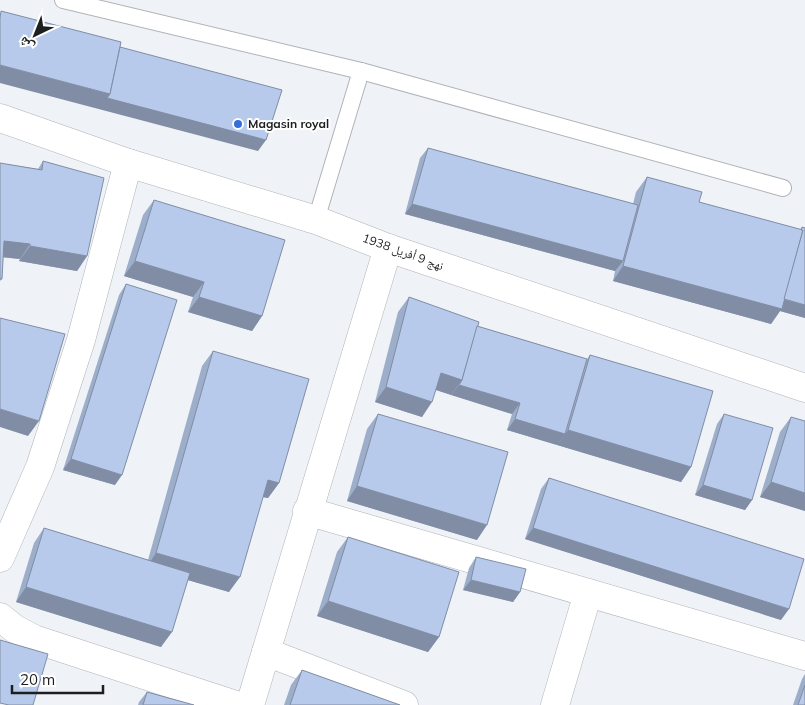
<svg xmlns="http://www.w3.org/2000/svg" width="805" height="705" viewBox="0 0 805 705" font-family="Mulish,'Noto Naskh Arabic',sans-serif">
  <rect width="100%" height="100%" fill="#eff2f7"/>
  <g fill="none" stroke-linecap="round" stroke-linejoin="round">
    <!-- service casing -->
    <g stroke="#b0b3b7" stroke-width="18">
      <g id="service">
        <polyline points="63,0 361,71 783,188"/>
        <polyline points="316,220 361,71"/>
      </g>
    </g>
    <!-- minor casing -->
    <g stroke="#b0b3b7" stroke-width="29">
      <g id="minor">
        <polyline points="0,118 128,163 316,220 388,248 805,388"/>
        <polyline points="307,511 805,656"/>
        <polyline points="0,558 40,467 81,340 128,163"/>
        <polyline points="0,617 15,629 34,639 236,705"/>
        <polyline points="266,652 404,705"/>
        <polyline points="250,705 388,248"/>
        <polyline points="555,705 588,593"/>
      </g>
    </g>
    <!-- service -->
    <use href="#service" stroke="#fff" stroke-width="16"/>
    <!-- minor -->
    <use href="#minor" stroke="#fff" stroke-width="28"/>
  </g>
  <!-- wall -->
  <g fill="#9daeca">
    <polygon points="428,148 633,204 636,192 647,177 699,202 800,230 802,227 805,228 805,318 780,311 771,324 613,281 615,271 405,214 420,158"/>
    <polygon points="43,161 87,256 77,271 19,261 20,259 3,257 2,279 0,281 0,163 38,169"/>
    <polygon points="154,200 262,316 252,331 188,312 193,297 124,276 143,215"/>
    <polygon points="126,284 115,485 63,470 119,295"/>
    <polygon points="409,297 477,326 587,359 590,355 691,467 681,482 507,430 512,414 436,390 422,417 375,402 398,312"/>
    <polygon points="213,351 279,483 268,498 263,497 229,592 188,580 161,647 16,602 34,543 44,528 148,560 202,366"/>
    <polygon points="378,414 477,540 347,501 367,429"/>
    <polygon points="724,414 752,500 745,510 695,495 717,424"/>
    <polygon points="791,417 805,511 760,497 780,432"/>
    <polygon points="549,478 781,620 525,539 541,489"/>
    <polygon points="348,537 439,637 428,652 317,616 337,552"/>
    <polygon points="476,557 520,592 513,602 463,590 469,568"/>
    <polygon points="302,670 400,705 284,705 291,685"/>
    <polygon points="805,674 805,705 793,705 802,679"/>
    <polygon points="147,692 194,705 138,705 139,702"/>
  </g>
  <!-- shaded-wall -->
  <g fill="#808da4">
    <polygon points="0,65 110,94 266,140 258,151 0,83"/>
    <polygon points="412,204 623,261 615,271 405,214"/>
    <polygon points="4,241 30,244 20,259 0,257"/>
    <polygon points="30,246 87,256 77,271 19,261"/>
    <polygon points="135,261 204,282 193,297 124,276"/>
    <polygon points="623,266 782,299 805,305 805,318 780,311 771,324 613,281"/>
    <polygon points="199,297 262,316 252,331 188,312"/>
    <polygon points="441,373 462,380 451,395 430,388"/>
    <polygon points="459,385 520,403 512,414 451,395"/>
    <polygon points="386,387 432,402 422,417 375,402"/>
    <polygon points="0,409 39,421 28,436 0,427"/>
    <polygon points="515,419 565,434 557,445 507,430"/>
    <polygon points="568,430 691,467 681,482 557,445"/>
    <polygon points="71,459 122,475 115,485 63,470"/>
    <polygon points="268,480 279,483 268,498 257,496"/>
    <polygon points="771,482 805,493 805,511 760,497"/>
    <polygon points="703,485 752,500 745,510 695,495"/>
    <polygon points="357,486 487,525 477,540 347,501"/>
    <polygon points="533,528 789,609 781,620 525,539"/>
    <polygon points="156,553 240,577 229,592 146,568"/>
    <polygon points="471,580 520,592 513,602 463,590"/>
    <polygon points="26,587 172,632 161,647 16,602"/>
    <polygon points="328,601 439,637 428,652 317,616"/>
  </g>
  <!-- building -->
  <g fill="#b7caeb" stroke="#808da4">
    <polygon points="1,11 121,42 110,94 0,65 0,18"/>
    <polygon points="120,47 282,90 266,140 107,98 110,94"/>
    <polygon points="428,148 638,205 623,261 412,204"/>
    <polygon points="43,161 104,178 87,256 30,246 30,244 4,241 2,279 0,279 0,163 42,170"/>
    <polygon points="647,177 702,192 699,202 803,230 782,309 623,266"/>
    <polygon points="154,200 285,240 262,316 199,297 204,282 135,261"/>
    <polygon points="802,227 805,228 805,305 784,299 803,230 801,230"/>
    <polygon points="126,284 177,300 122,475 71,459"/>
    <polygon points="409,297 479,322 462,380 441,373 432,402 386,387"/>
    <polygon points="0,318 65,334 39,421 0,409"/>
    <polygon points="477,326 587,359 565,434 515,419 520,403 459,385 462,380"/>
    <polygon points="213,351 309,379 279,483 268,480 240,577 156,553"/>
    <polygon points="590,355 713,391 691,467 568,430"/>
    <polygon points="378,414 508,452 487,525 357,486"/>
    <polygon points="724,414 773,428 752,500 703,485"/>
    <polygon points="791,417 805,421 805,493 771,482"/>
    <polygon points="549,478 804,559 789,609 533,528"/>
    <polygon points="44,528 190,573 172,632 26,587"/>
    <polygon points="348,537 459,572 439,637 328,601"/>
    <polygon points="476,557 526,569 520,592 471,580"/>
    <polygon points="0,640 48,654 33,705 9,705 0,703"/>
    <polygon points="302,670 400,705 290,705"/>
    <polygon points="805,685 805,705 798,705"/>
    <polygon points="147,692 194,705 143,705"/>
  </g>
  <!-- markers -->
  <circle fill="#366edc" stroke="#fff" stroke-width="2" cx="238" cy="124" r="5"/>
  <g text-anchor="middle" stroke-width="4" stroke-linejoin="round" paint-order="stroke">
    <!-- poi labels -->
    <g font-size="12" font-weight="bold" fill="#1d1e1f" stroke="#fff" text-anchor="start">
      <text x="248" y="128">Magasin royal</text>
    </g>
    <!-- street labels -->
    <g font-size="12" fill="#1d1e1f" stroke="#fff">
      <text transform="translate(403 252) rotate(20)" y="4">نهج 9 أفريل 1938</text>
    </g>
  </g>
  <!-- north arrow -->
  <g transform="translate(35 35) rotate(223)" stroke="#ffffff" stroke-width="4" paint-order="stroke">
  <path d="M0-4L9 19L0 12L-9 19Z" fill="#1d1e1f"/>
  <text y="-8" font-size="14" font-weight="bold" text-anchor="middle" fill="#1d1e1f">ش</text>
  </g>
  <!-- scale -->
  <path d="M12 685v8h91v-8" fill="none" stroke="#1d1e1f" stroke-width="2.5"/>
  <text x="20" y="685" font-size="15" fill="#1d1e1f" stroke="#ffffff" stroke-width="4" paint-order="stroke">20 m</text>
</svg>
